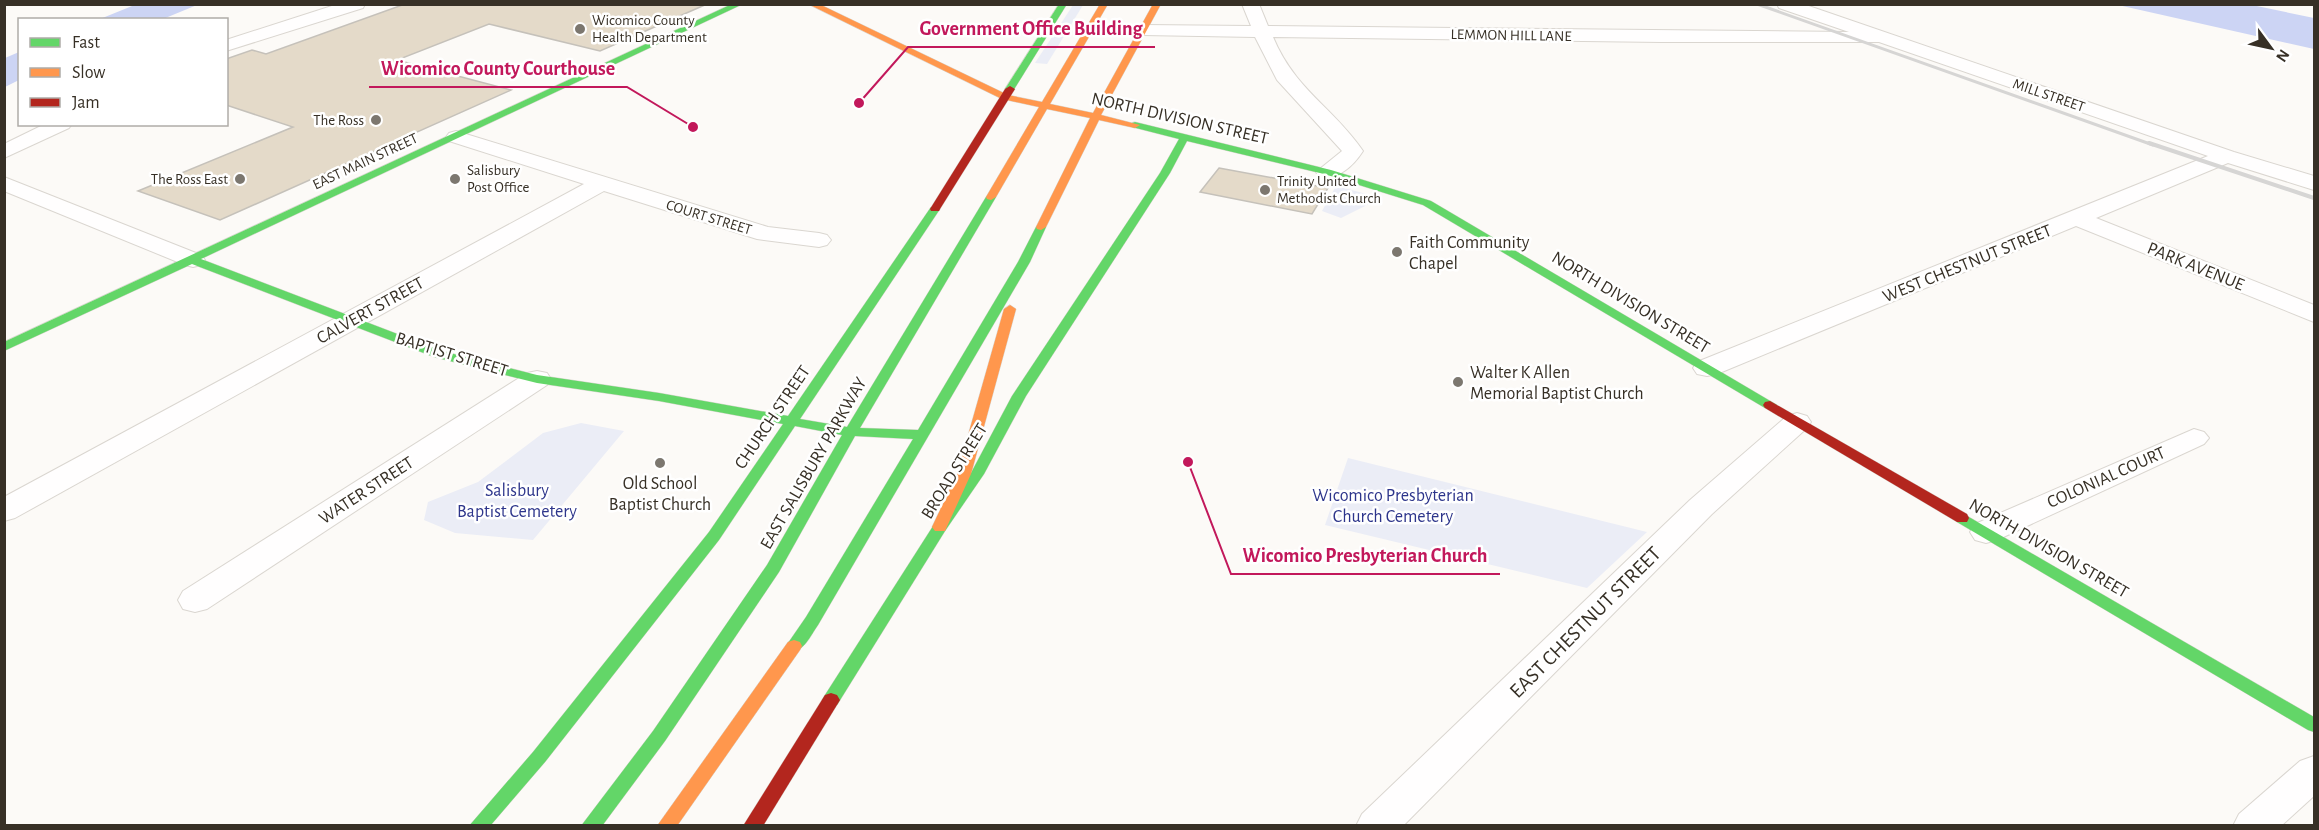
<svg xmlns="http://www.w3.org/2000/svg" width="2319" height="830" viewBox="0 0 2319 830" font-family="'Alegreya Sans',sans-serif">
  <rect width="100%" height="100%" fill="#fcfaf7"/>
  <!-- green -->
  <g fill="#ebedf6">
    <polygon points="1073,5 1083,5 1047,64 1035,63"/>
    <polygon points="1336,186 1337,186 1381,198 1341,218 1322,211"/>
    <polygon points="581,423 624,431 533,540 455,533 424,520 428,502 478,482 543,433"/>
    <polygon points="1348,458 1647,532 1587,588 1325,525"/>
  </g>
  <!-- water -->
  <g fill="#ccd4f4">
    <polygon points="137,4 197,4 197,5 163,19 100,19"/>
    <polygon points="2118,5 2252,5 2314,18 2314,49"/>
    <polygon points="19,52 19,80 5,87 5,58"/>
  </g>
  <!-- building -->
  <g fill="#e4dac9" stroke="#c5c1ba" stroke-width="1.5">
    <polygon points="405,4 707,4 600,51 489,24 397,60 511,90 220,220 138,191 293,127 226,105 226,59 252,50 266,54"/>
    <polygon points="1219,168 1328,188 1312,214 1200,192"/>
  </g>
  <g fill="none" stroke-linecap="round" stroke-linejoin="round">
    <!-- street casing -->
    <g stroke="#dad6d0" stroke-width="2">
      <g id="street">
        <polygon points="338,4 365,4 363,8 226,51 226,40"/>
        <path d="M1242 4H1259L1268 26 1849 32 1779 8 1777 4H1803L2234 152 2314 176V190L2228 163 2096 218 2314 305V322L2076 226 1717 374 1707 376 1697 374 1693 368 1697 362 2208 156 1879 42H1662L1273 37C1295 90 1333 107 1363 151 1354 165 1338 181 1319 177L1316 172 1342 151 1277 80 1255 37 1143 35 1137 34 1134 30 1137 26 1143 25 1251 26Z"/>
        <polygon points="45,124 72,124 69,128 4,158 4,144"/>
        <polygon points="456,131 768,227 819,233 827,235 831,240 827,245 819,247 757,239 604,191 15,518 4,521 4,497 584,184 449,141 446,137 449,133"/>
        <polygon points="4,177 201,255 205,260 201,265 193,267 185,265 4,191"/>
        <polygon points="537,371 547,373 551,379 547,385 207,609 195,612 183,609 178,600 183,591 527,373"/>
        <polygon points="1797,413 1807,416 1811,422 1807,428 1712,514 1403,826 1356,826 1362,814 1690,500 1787,416"/>
        <polygon points="2194,429 2204,432 2209,438 2204,444 1997,540 1986,543 1975,540 1970,532 1975,524"/>
        <polygon points="2314,756 2314,796 2281,826 2233,826 2239,814 2300,761"/>
      </g>
    </g>
    <!-- fast casing -->
    <g stroke="#dad6d0" stroke-width="1">
      <g id="fast">
        <path d="M732 4H743L201 259 442 351 537 375 659 393 788 416 931 207H939L940 209 800 419 847 427 986 197 991 194 995 195 996 197 860 428 918 430 1018 262 1036 227 1041 224 1046 227 1030 262 818 625C810 636 803 655 788 650L786 646 806 617 913 439 855 436 779 572 665 741 602 826H581L653 731 767 565 842 435 795 426 719 540 545 762 490 826H469L533 752 709 532 783 424 659 401 537 383 434 357 192 264 4 351V342Z"/>
        <polygon points="1059,4 1067,4 1013,91 1007,91 1005,89"/>
        <polygon points="1135,122 1331,170 1431,201 1777,405 1775,408 1765,408 1423,205 1324,174 1187,141 1170,173 1026,396 984,474 945,531 837,705 831,707 825,705 822,700 825,695 935,523 971,473 1012,396 1160,173 1179,139 1132,127 1132,123"/>
        <polygon points="1962,513 2314,717 2314,732 2308,730 1957,522 1955,518 1957,514"/>
      </g>
    </g>
    <!-- slow casing -->
    <g stroke="#dad6d0" stroke-width="1">
      <g id="slow">
        <polygon points="808,4 819,4 1008,95 1042,102 1100,4 1108,4 1050,104 1093,113 1153,4 1161,4 1101,115 1140,125 1135,128 1099,120 1046,227 1041,230 1037,229 1036,227 1090,118 1047,109 996,197 991,200 987,199 986,197 1039,107 1002,99"/>
        <polygon points="1010,305 1016,309 971,474 945,531 935,531 932,527 957,474 1004,309"/>
        <polygon points="794,640 800,642 802,646 800,650 677,826 657,826 788,642"/>
      </g>
    </g>
    <!-- jam casing -->
    <g stroke="#dad6d0" stroke-width="1">
      <g id="jam">
        <polygon points="1010,86 1015,89 940,209 939,211 931,211 930,209 1005,89"/>
        <polygon points="1770,401 1967,514 1969,518 1967,522 1957,522 1765,408 1763,405 1765,402"/>
        <polygon points="831,693 837,695 840,700 763,826 743,826 825,695"/>
      </g>
    </g>
    <!-- street -->
    <use href="#street" fill="#fffefe" fill-rule="evenodd"/>
    <!-- fast -->
    <use href="#fast" fill="#63d668" fill-rule="evenodd"/>
    <!-- slow -->
    <use href="#slow" fill="#ff974d" fill-rule="evenodd"/>
    <!-- jam -->
    <use href="#jam" fill="#b3261e" fill-rule="evenodd"/>
    <!-- rail-far1 -->
    <polyline stroke="#d6d5d4" stroke-width="3" points="1757,4 2153,145"/>
    <!-- rail -->
    <polyline stroke="#d6d5d4" stroke-width="4" points="2149,143 2314,198"/>
  </g>
  <!-- markers -->
  <g fill="#7c776f" stroke="#fff" stroke-width="2">
    <circle cx="580" cy="29" r="6"/>
    <circle cx="376" cy="120" r="6"/>
    <circle cx="240" cy="179" r="6"/>
    <circle cx="455" cy="179" r="6"/>
    <circle cx="1265" cy="190" r="6"/>
    <circle cx="1397" cy="252" r="6"/>
    <circle cx="1458" cy="382" r="6"/>
    <circle cx="660" cy="463" r="6"/>
  </g>
  <g text-anchor="middle" stroke-width="5" stroke-linejoin="round" paint-order="stroke">
    <!-- far-poi labels -->
    <g font-size="15" fill="#373026" stroke="#fff" text-anchor="start">
      <text x="592" y="25">Wicomico County<tspan x="592" dy="17">Health Department</tspan></text>
      <text x="364" y="125" text-anchor="end">The Ross</text>
      <text x="467" y="175">Salisbury<tspan x="467" dy="17">Post Office</tspan></text>
      <text x="228" y="184" text-anchor="end">The Ross East</text>
      <text x="1277" y="186">Trinity United<tspan x="1277" dy="17">Methodist Church</tspan></text>
    </g>
    <!-- far-street labels -->
    <g font-size="15" fill="#373026" stroke="#fff">
      <text transform="translate(1511 35) rotate(1)" y="5">LEMMON HILL LANE</text>
      <text transform="translate(2049 95) rotate(19)" y="5">MILL STREET</text>
      <text transform="translate(365 161) rotate(-25)" y="5">EAST MAIN STREET</text>
      <text transform="translate(709 217) rotate(17)" y="5">COURT STREET</text>
    </g>
    <!-- street labels -->
    <g font-size="18" fill="#373026" stroke="#fff">
      <text transform="translate(1180 118) rotate(13)" y="6">NORTH DIVISION STREET</text>
      <text transform="translate(1967 263) rotate(-22)" y="6">WEST CHESTNUT STREET</text>
      <text transform="translate(2196 266) rotate(22)" y="6">PARK AVENUE</text>
      <text transform="translate(1631 302) rotate(31)" y="6">NORTH DIVISION STREET</text>
      <text transform="translate(370 310) rotate(-29)" y="6">CALVERT STREET</text>
      <text transform="translate(452 354) rotate(17)" y="6">BAPTIST STREET</text>
      <text transform="translate(772 417) rotate(-56)" y="6">CHURCH STREET</text>
      <text transform="translate(813 463) rotate(-60)" y="6">EAST SALISBURY PARKWAY</text>
      <text transform="translate(954 471) rotate(-58)" y="6">BROAD STREET</text>
      <text transform="translate(2106 477) rotate(-24)" y="6">COLONIAL COURT</text>
      <text transform="translate(366 490) rotate(-33)" y="6">WATER STREET</text>
      <text transform="translate(2049 548) rotate(30)" y="6">NORTH DIVISION STREET</text>
    </g>
    <!-- poi labels -->
    <g font-size="18" fill="#373026" stroke="#fff" text-anchor="start">
      <text x="1409" y="248">Faith Community<tspan x="1409" dy="21">Chapel</tspan></text>
      <text x="1470" y="378">Walter K Allen<tspan x="1470" dy="21">Memorial Baptist Church</tspan></text>
      <text x="660" y="489" text-anchor="middle">Old School<tspan x="660" dy="21">Baptist Church</tspan></text>
    </g>
    <!-- park labels -->
    <g font-size="18" fill="#2d358b" stroke="#fff">
      <text x="517" y="496">Salisbury<tspan x="517" dy="21">Baptist Cemetery</tspan></text>
      <text x="1393" y="501">Wicomico Presbyterian<tspan x="1393" dy="21">Church Cemetery</tspan></text>
    </g>
    <!-- near-street labels -->
    <g font-size="21" fill="#373026" stroke="#fff">
      <text transform="translate(1585 622) rotate(-45)" y="7">EAST CHESTNUT STREET</text>
    </g>
  </g>
  <!-- callouts -->
  <path fill="none" stroke="#c2185b" stroke-width="2" d="M859 103L908 47H1155M693 127L627 87H369M1188 462L1231 574H1500"/>
  <g fill="#c2185b" stroke="#fff" stroke-width="2">
    <circle cx="859" cy="103" r="6"/>
    <circle cx="693" cy="127" r="6"/>
    <circle cx="1188" cy="462" r="6"/>
  </g>
  <g font-size="20" text-anchor="middle" font-weight="bold" fill="#c2185b" stroke="#fff" stroke-width="5" stroke-linejoin="round" paint-order="stroke">
    <text x="1031" y="35">Government Office Building</text>
    <text x="498" y="75">Wicomico County Courthouse</text>
    <text x="1365" y="562">Wicomico Presbyterian Church</text>
  </g>
  <!-- border -->
  <rect width="2319" height="830" fill="none" stroke="#373026" stroke-width="12"/>
  <!-- legend -->
  <rect x="18" y="18" width="210" height="108" fill="#ffffff" stroke="#afaca8" stroke-width="1.5"/>
  <rect x="30" y="38" width="30" height="9" fill="#63d668" stroke="#afaca8" stroke-width="1.5"/>
  <text x="72" y="48" font-size="18" fill="#373026">Fast</text>
  <rect x="30" y="68" width="30" height="9" fill="#ff974d" stroke="#afaca8" stroke-width="1.5"/>
  <text x="72" y="78" font-size="18" fill="#373026">Slow</text>
  <rect x="30" y="98" width="30" height="9" fill="#b3261e" stroke="#afaca8" stroke-width="1.5"/>
  <text x="72" y="108" font-size="18" fill="#373026">Jam</text>
  <!-- north arrow -->
  <g transform="translate(2271 48) rotate(123)" stroke="#ffffff" stroke-width="4.5" paint-order="stroke">
  <path d="M0-4.5L10 22L0 15L-10 22Z" fill="#373026"/>
  <text y="-9" font-size="16" font-weight="bold" text-anchor="middle" fill="#373026">N</text>
  </g>
</svg>
